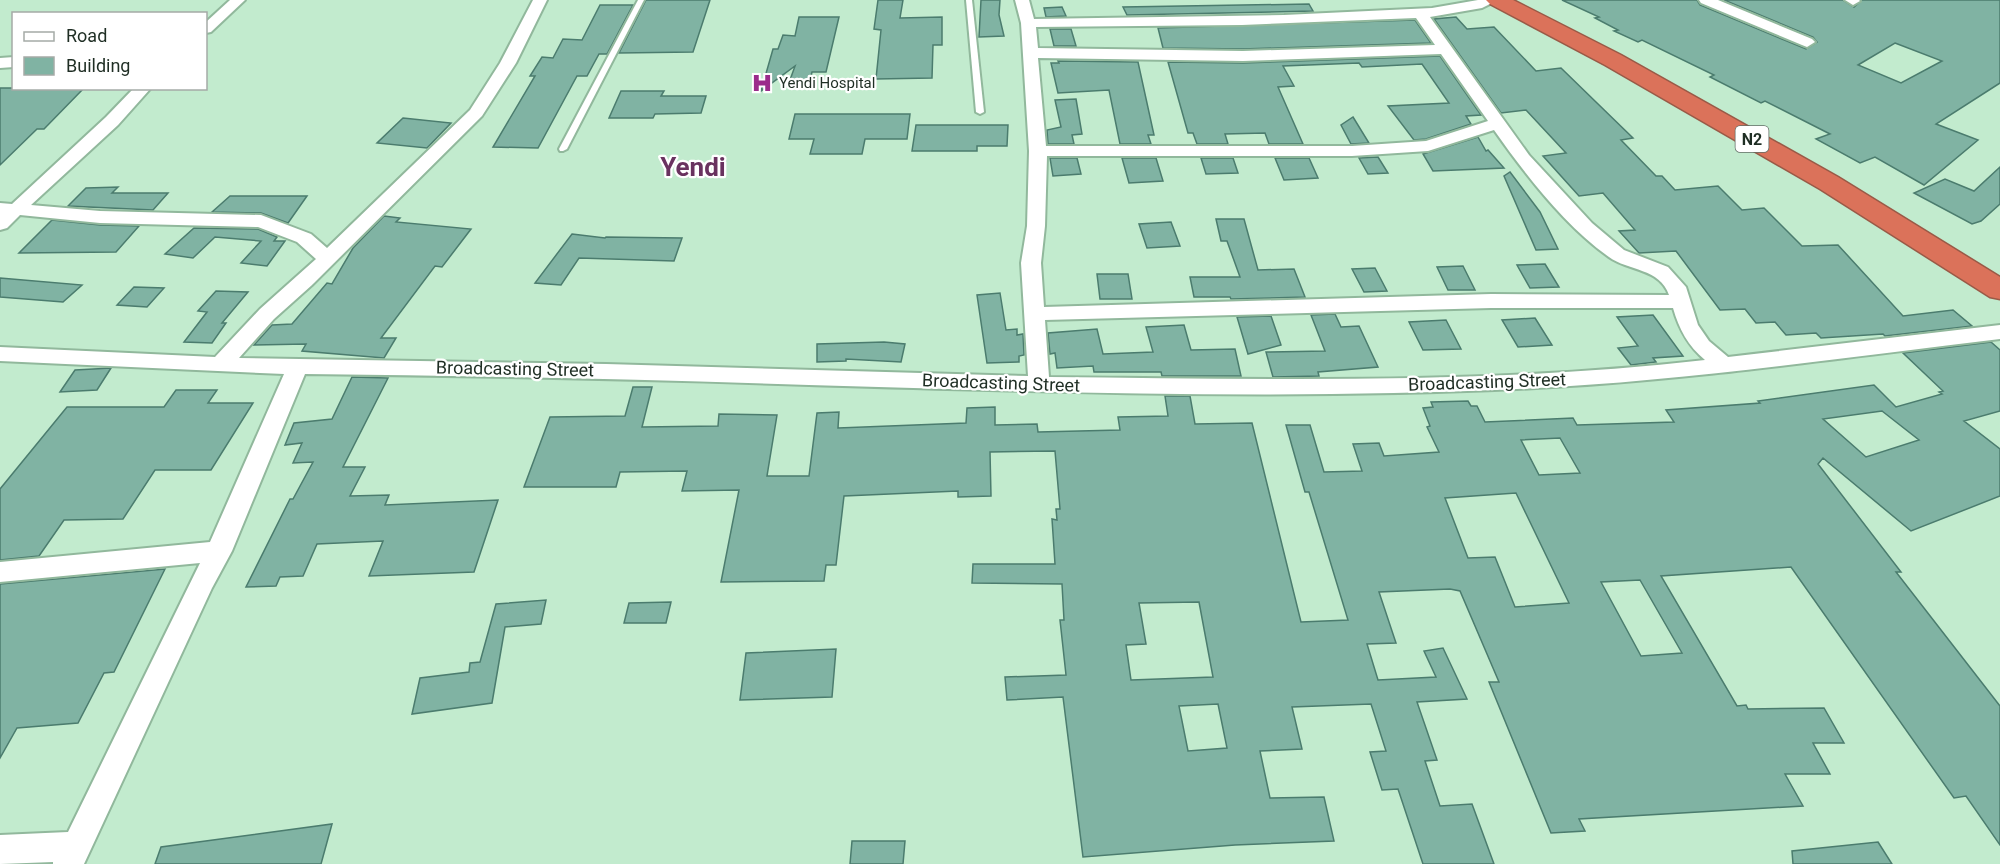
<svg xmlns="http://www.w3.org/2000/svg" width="2000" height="864" viewBox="0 0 2000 864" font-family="Roboto,sans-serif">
  <rect width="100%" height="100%" fill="#c2ebce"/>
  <!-- building -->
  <g fill="#80b3a3" stroke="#4b7c6e" stroke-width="1.5" fill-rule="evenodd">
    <polygon points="646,0 710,0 693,52 619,53"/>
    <polygon points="878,0 903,0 900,18 942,17 942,45 933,45 932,78 876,79 881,30 874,29"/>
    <polygon points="981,0 1000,0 999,15 1004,36 979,37"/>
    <path d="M1562 0H1697L1700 5 1806 49 1817 42 1813 37 1724 0H1843L1854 7 1862 0H2000V83L1936 124 1978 140 1924 185 1875 157 1860 163 1816 139 1830 134 1765 101 1761 103 1710 77 1714 75 1642 40 1638 42 1614 31 1618 30 1595 18 1599 17ZM1895 43 1942 61 1901 83 1858 65Z"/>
    <polygon points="1309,4 1313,11 1127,15 1123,7"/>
    <polygon points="600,5 633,5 607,54 599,54 587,76 577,76 538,148 493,147 535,76 530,76 542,57 553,58 563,39 582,40"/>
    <polygon points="1062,7 1066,16 1046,17 1044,8"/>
    <polygon points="799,17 839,17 826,72 812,72 810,80 790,80 795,66 761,91 773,49 778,49 783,35 795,36"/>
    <polygon points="1456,17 1467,29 1494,27 1536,71 1561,68 1633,138 1621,140 1656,176 1662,176 1675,190 1718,186 1742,210 1764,208 1802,246 1838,245 1903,316 1953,310 1972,326 1885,336 1883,334 1821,338 1816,333 1786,335 1775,322 1756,323 1745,309 1720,310 1676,251 1639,253 1619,231 1635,230 1603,193 1579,196 1543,156 1566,153 1526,110 1501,113 1434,19"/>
    <polygon points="1415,20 1431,43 1243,49 1163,48 1158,28"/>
    <polygon points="1050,29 1071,29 1076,46 1054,46"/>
    <polygon points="1440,56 1481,115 1466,116 1471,124 1426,139 1414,140 1388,106 1449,103 1422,64 1362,67 1359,63 1283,66 1294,86 1278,87 1303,144 1269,144 1265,133 1225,134 1228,144 1197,144 1193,133 1188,133 1168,62 1243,63"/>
    <polygon points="1058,61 1138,62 1154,135 1148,135 1151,144 1120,144 1109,90 1058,93 1051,63 1059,63"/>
    <polygon points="0,88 84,88 44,129 37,129 0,165"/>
    <polygon points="621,91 664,91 661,96 706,96 701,113 655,114 653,118 609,118"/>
    <polygon points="1076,99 1082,134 1072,135 1074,144 1048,144 1047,130 1061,127 1055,100"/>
    <polygon points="795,114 910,114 907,139 865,139 862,154 810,154 814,139 789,139"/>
    <polygon points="1353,117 1369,143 1351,144 1341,125"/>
    <polygon points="403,118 451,123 427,148 377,143"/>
    <polygon points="916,125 1008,125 1007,146 977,146 977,151 912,151"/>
    <polygon points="1478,137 1486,151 1488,150 1504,168 1433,171 1423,154"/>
    <polygon points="1378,157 1388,173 1368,174 1359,158"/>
    <polygon points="1050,158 1077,158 1081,174 1053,176"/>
    <polygon points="1122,158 1156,158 1163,181 1129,183"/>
    <polygon points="1201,158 1233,158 1238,173 1206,174"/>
    <polygon points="1275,158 1309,158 1318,178 1284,180"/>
    <polygon points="2000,167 2000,204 1981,221 1972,224 1914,193 1945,179 1974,191"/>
    <polygon points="1510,172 1540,212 1558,249 1536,250 1504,176"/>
    <polygon points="118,187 112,193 168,193 153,210 68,206 86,188"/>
    <polygon points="230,196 307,196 288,223 261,213 212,212"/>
    <polygon points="384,216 400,218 396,222 471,229 442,267 435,266 381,338 396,338 384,358 302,351 306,344 254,345 272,325 292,324 327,283 332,284 353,248"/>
    <polygon points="1216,219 1244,219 1258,270 1294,269 1305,297 1231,299 1230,297 1194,297 1190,277 1240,277 1227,241 1221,241"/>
    <polygon points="52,220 100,225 139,226 116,252 19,253"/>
    <polygon points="1171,222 1180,246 1147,248 1139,224"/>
    <polygon points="194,228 258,229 277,237 274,241 285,241 267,266 241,263 261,241 215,237 193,258 165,254"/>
    <polygon points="572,234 605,238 606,237 682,238 674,261 579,258 561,285 535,283"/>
    <polygon points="1545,264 1559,287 1530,288 1517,265"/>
    <polygon points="1463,266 1475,290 1448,290 1437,267"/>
    <polygon points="1375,268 1387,291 1364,292 1352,269"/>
    <polygon points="1097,274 1128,274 1132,299 1100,299"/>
    <polygon points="0,278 82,285 63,302 0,297"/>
    <polygon points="134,287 164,288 147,307 117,305"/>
    <polygon points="216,291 248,292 222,323 226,323 212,343 184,342 207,312 198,311"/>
    <polygon points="1000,293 1006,330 1017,329 1017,335 1023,334 1024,355 1019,356 1019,362 987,363 977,295"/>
    <polygon points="1335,314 1341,327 1359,326 1378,367 1318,372 1319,376 1273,377 1266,352 1325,351 1311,315"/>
    <polygon points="1653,315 1683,356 1653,358 1656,362 1631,365 1618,348 1638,346 1617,317"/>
    <polygon points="1271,316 1281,345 1248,354 1237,317"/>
    <polygon points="1535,318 1552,345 1518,347 1502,320"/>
    <polygon points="1446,320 1461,349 1423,350 1409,322"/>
    <polygon points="1184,325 1191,350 1235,349 1241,376 1162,376 1161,372 1094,372 1093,366 1057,368 1055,353 1050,354 1048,333 1097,329 1103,354 1153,352 1146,327"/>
    <polygon points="884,342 905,344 901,362 846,359 846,361 817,362 817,344"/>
    <path d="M1991 342 2000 350V411L1964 421 2000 449V496L1911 531 1823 458 1818 464 1901 572H1896L2000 706V845L1966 796 1954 798 1791 567 1661 576 1737 706 1746 705 1748 709 1824 708 1844 743H1813L1830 774H1785L1803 806 1579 819 1585 831 1551 833 1489 682H1499L1460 591 1450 589 1379 592 1396 643 1367 644 1378 680 1436 677 1424 651 1443 648 1467 699 1417 702 1437 760 1425 761 1440 806 1472 804 1494 864H1423L1398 789 1382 790 1370 752 1386 751 1371 704 1292 707 1302 749 1260 751 1270 798 1324 797 1334 841 1235 845 1083 857 1063 697 1007 700 1005 677 1066 675 1060 620H1064L1062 584 972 583 973 564H1055L1052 519 1057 520 1056 509H1060L1055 451 990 452 991 496 958 497V491L844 496 836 565H826L824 581 721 582 739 490 682 491 687 471 620 472 616 487H524L550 417 625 416 633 387H652L642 427 718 426 719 414 777 415 767 476H809L817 413 839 412 838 428 966 423 967 408 995 407V425L1037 424 1038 432 1120 430 1118 417 1168 416 1165 396H1190L1195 424 1252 423 1301 622 1348 620 1309 492H1305L1286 425H1310L1324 472 1362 471 1353 444 1379 443 1384 456 1439 452 1427 427 1430 426 1423 408 1433 407 1431 402 1468 401 1471 406H1477L1485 422 1573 418 1577 425 1674 422 1666 410 1760 403 1758 401 1874 385 1896 407 1942 394 1939 392 1943 391 1903 353ZM1882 411 1919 440 1866 457 1823 419ZM1560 438 1580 473 1539 475 1521 440ZM1516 493 1569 603 1515 607 1495 557 1468 558 1445 498ZM1640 580 1682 653 1641 656 1601 582ZM1199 602 1213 677 1131 680 1126 645 1146 644 1139 603ZM1218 704 1227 748 1188 751 1179 706Z"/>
    <polygon points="111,368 97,390 60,392 75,370"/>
    <polygon points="352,377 388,378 343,467 365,467 350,496 389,495 385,505 498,500 474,572 369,576 383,541 317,544 303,576 280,577 276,586 246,587 290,499 293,499 313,462 293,463 302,443 285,445 294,423 332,419"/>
    <polygon points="176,390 217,390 208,403 253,403 211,470 155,470 123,519 64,520 39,556 0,560 0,489 67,407 164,407"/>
    <polygon points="165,569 114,672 104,673 78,723 17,728 0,758 0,584"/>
    <polygon points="546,600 541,624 505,627 492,703 412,714 420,678 469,672 470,663 480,662 496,604"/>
    <polygon points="671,602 666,623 624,623 629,603"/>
    <polygon points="836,649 832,697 740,700 746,653"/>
    <polygon points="332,824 321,864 155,864 161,847"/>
    <polygon points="852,841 905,841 903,864 850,864"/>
    <polygon points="1878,842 1892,864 1793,864 1792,851"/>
  </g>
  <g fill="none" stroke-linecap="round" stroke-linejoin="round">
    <!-- lane casing -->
    <g stroke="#91b89c" stroke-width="4">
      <g id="lane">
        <polygon points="638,0 644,0 567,149 563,151 560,151 559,149"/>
        <polygon points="966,0 972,0 984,112 980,114 976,112"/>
      </g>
    </g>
    <!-- street casing -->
    <g stroke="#91b89c" stroke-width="4">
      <g id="street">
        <polygon points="230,0 245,0 211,32 206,33 206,22"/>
        <path d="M533 0H547L516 63 482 116 312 285 274 319 239 358 606 364 1028 376 1021 263 1027 226 1029 151 1021 23 1015 0H1029L1034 19 1284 15 1432 8 1478 0H1498L1482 8 1430 17 1529 155 1592 223 1624 250 1668 267 1686 287 1698 325 1709 341 1728 357 2000 325V339C1839 358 1679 382 1517 389 1281 400 1044 392 809 385 641 379 473 376 305 374L232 551 212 588 84 864H53V862L0 864V835L68 832 200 563 0 582V562L210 542 284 374 0 361V347L215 357 260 309 316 259 297 242 258 227 100 223 20 215 7 228 0 230V203L12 204 106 117 134 88H151L118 125 31 205 100 211 261 215 311 234 327 248 470 110 500 63ZM1416 18 1435 45 1243 51 1038 48 1036 27 1242 25ZM1441 54 1488 121 1426 141 1352 146H1046L1038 58 1243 61ZM1494 130C1525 174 1565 226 1609 257 1628 271 1660 268 1669 295L1491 294 1044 307 1041 263 1045 226 1047 156H1352L1428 151ZM1491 308H1673C1679 329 1688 346 1705 360 1488 385 1267 379 1049 377L1045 320Z"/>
        <polygon points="1699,0 1718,0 1812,39 1815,42 1807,47 1802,45 1701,3"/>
        <polygon points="1845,0 1859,0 1860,1 1853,5"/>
        <polygon points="14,57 14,67 0,68 0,58"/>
      </g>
    </g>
    <!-- highway casing -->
    <g stroke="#995a47" stroke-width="3">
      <polygon id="highway" points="1486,0 1513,0 1621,55 1838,177 2000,277 2000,299 1990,297 1820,189 1605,65 1490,4"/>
    </g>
    <!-- lane -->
    <use href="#lane" fill="#fff" fill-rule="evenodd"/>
    <!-- street -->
    <use href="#street" fill="#fff" fill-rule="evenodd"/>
    <!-- highway -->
    <use href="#highway" fill="#db725a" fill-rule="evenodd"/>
  </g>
  <!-- icons -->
  <defs>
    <g id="hospital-bare" transform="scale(1.62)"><path d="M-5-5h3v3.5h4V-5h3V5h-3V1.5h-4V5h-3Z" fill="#9b2c8b" stroke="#fff" stroke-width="2.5" paint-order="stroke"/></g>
  </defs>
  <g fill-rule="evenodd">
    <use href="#hospital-bare" x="762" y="83"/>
  </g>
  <g text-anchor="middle" stroke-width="4.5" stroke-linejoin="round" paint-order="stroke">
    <!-- far-poi labels -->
    <g font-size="15" fill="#1f2e24" stroke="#fff" text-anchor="start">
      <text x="779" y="88">Yendi Hospital</text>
    </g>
    <!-- shield labels -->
    <rect fill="#fff" stroke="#626d66" stroke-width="1.5" x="1735.5" y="126" width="33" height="26" rx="4.5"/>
    <g font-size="16" font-weight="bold" fill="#1f2e24">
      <text x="1752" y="145">N2</text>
    </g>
    <!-- street labels -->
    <g font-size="18" fill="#1f2e24" stroke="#fff">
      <text transform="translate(515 369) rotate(1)" y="6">Broadcasting Street</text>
      <text transform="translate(1487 382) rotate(-2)" y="6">Broadcasting Street</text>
      <text transform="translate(1001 383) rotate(2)" y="6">Broadcasting Street</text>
    </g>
    <!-- far-town labels -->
    <g font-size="26" font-weight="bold" fill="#69325f" stroke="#fff">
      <text x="693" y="176">Yendi</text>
    </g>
  </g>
  <!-- legend -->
  <rect x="12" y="12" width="195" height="78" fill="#ffffff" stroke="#a5aba7" stroke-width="1.5"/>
  <rect x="24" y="32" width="30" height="9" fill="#ffffff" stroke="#a5aba7" stroke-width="1.5"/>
  <text x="66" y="42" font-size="18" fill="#1f2e24">Road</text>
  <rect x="24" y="57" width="30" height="18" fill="#80b3a3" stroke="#a5aba7" stroke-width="1.5"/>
  <text x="66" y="72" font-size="18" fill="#1f2e24">Building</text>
</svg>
